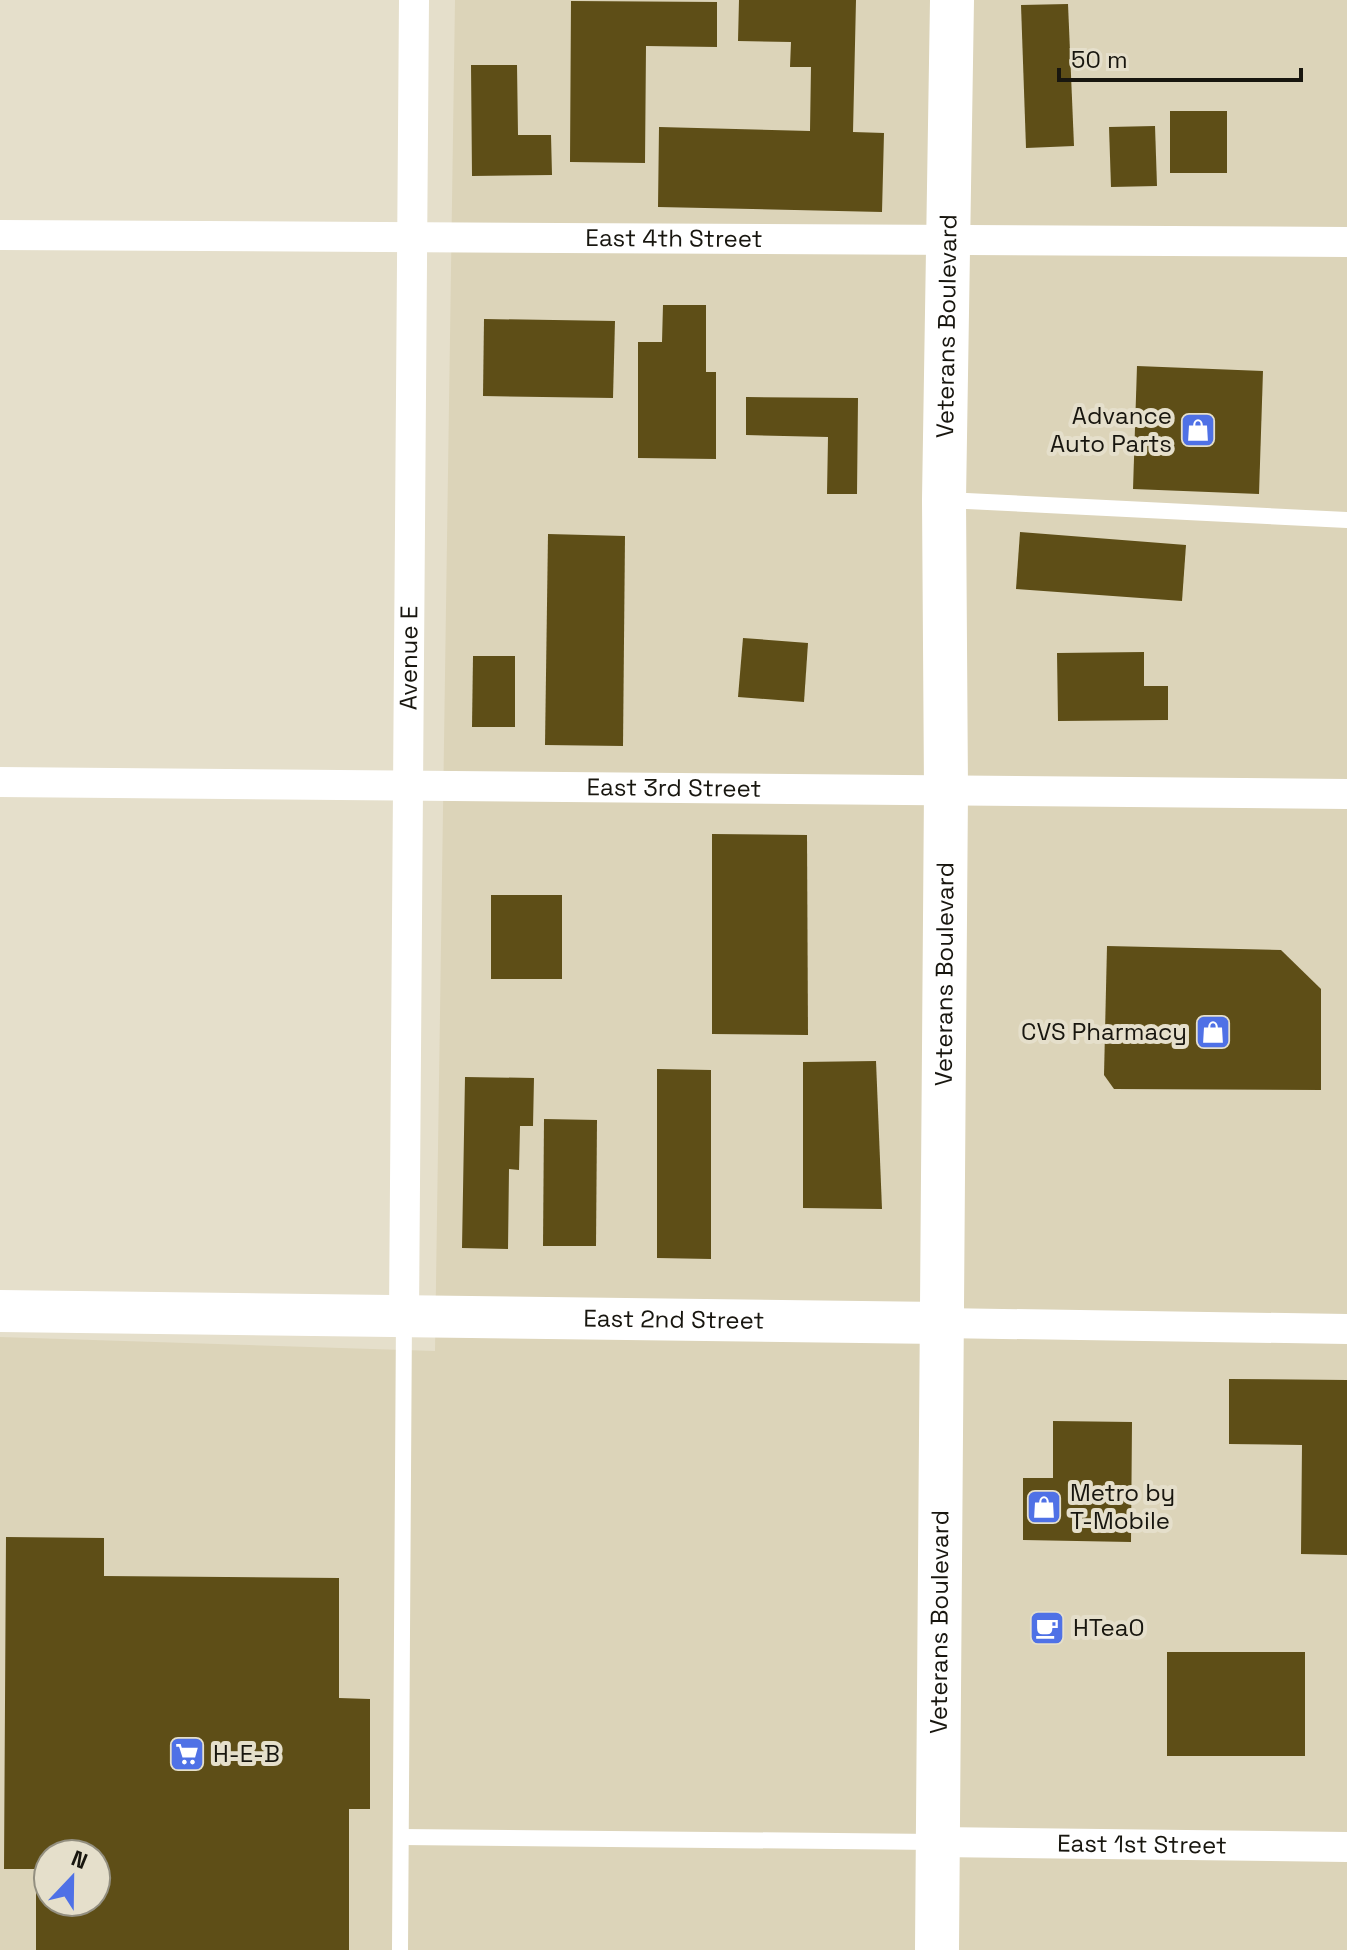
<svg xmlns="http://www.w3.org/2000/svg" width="1347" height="1950" viewBox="0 0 1347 1950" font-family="'Space Grotesk',sans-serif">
  <rect width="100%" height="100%" fill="#e5dfcb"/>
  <!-- built -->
  <path fill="#dcd4b9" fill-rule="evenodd" d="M455 0H1347V1950H0V1337L435 1351ZM48 1854H96V1902H48Z"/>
  <!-- building -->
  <g fill="#5e4e17" fill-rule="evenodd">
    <polygon points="739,0 856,0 853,132 884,133 882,212 658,207 659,127 810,131 811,67 790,67 791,42 738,41"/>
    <polygon points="571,1 717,2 717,47 646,46 645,163 570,162"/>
    <polygon points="1068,4 1074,146 1026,148 1021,5"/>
    <polygon points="471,65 517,65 518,135 551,135 552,175 472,176"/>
    <rect x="1170" y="111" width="57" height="62"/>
    <polygon points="1155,126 1157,186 1111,187 1109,127"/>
    <polygon points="663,305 706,305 706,372 716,372 716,459 638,458 638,342 662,342"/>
    <polygon points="484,319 615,321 613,398 483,396"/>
    <polygon points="1137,366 1263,371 1259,494 1133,489"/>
    <polygon points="746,397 858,398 857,494 827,494 828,437 746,435"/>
    <polygon points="1020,532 1186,545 1182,601 1016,589"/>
    <polygon points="548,534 625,536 623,746 545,745"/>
    <polygon points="743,638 808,643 804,702 738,697"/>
    <polygon points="1144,652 1144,686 1168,686 1168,720 1058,721 1057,653"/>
    <polygon points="473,656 515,656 515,727 472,727"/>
    <polygon points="712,834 807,835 808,1035 712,1034"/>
    <rect x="491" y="895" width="71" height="84"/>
    <polygon points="1107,946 1281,950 1321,989 1321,1090 1114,1089 1104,1075"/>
    <polygon points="876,1061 882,1209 803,1208 803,1062"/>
    <polygon points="657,1069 711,1070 711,1259 657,1258"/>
    <polygon points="465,1077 534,1078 533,1126 520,1126 519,1170 509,1169 508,1249 462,1248"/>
    <polygon points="544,1119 597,1120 596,1246 543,1246"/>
    <polygon points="1229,1379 1347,1380 1347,1555 1301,1554 1302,1445 1229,1444"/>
    <polygon points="1053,1421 1132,1422 1131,1542 1023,1540 1023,1478 1053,1478"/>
    <path d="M6 1537 104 1538V1576L339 1578V1698L370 1699V1809H349V1950H36V1869H4ZM48 1854H96V1902H48Z"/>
    <rect x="1167" y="1652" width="138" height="104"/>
  </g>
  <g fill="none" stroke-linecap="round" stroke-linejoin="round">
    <!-- lane -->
    <g stroke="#fff" stroke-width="16">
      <polyline points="946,500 1347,520"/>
      <polyline points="401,1837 936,1842"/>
      <polyline points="400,1950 404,1316"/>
    </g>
    <!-- street -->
    <g stroke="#fff" stroke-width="30">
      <path id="s1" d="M0 235 1347 242"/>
      <path id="s2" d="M0 782 1347 794"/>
      <path id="s3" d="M404 1316 414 0"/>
      <polyline points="941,1323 1347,1329"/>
      <path id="s4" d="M938 1842 1347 1847"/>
    </g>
    <!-- secondary -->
    <path stroke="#fff" stroke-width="42" id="s5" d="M0 1311 941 1323"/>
    <!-- primary -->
    <path stroke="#fff" stroke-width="44" id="s6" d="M937 1950 946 790 944 500 952 0"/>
  </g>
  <!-- icons -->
  <defs>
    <g id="shop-square" transform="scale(1.8)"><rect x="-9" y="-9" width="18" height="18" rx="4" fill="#4f71e6" stroke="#e5dfcb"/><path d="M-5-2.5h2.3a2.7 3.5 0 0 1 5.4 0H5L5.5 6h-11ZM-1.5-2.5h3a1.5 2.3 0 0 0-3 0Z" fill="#fff"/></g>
    <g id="cafe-square" transform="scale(1.8)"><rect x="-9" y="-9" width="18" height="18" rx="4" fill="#4f71e6" stroke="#e5dfcb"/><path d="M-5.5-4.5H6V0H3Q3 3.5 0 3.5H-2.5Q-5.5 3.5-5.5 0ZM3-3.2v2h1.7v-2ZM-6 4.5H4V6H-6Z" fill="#fff"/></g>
    <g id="supermarket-square" transform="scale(1.8)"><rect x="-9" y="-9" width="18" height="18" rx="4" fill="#4f71e6" stroke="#e5dfcb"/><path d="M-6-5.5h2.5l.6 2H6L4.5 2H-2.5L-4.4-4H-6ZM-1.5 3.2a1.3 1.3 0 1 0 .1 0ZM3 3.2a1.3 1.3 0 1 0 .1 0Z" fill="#fff"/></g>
  </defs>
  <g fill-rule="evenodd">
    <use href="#shop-square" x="1198" y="430"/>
    <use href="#shop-square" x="1213" y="1032"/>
    <use href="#shop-square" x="1044" y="1507"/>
    <use href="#cafe-square" x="1047" y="1628"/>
    <use href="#supermarket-square" x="187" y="1754"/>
  </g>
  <g text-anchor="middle" stroke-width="8" stroke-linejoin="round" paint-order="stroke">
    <!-- street labels -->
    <g font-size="24" fill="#18160f" stroke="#e5dfcb">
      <text dy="8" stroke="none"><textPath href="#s1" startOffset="674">East 4th Street</textPath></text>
      <text dy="8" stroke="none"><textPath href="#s6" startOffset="1624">Veterans Boulevard</textPath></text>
      <text dy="8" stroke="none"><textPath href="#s3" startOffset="658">Avenue E</textPath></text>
      <text dy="8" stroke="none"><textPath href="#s2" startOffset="674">East 3rd Street</textPath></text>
      <text dy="8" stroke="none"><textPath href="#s6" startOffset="976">Veterans Boulevard</textPath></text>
      <text dy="8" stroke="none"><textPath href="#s5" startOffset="674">East 2nd Street</textPath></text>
      <text dy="8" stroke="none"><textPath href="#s6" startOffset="328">Veterans Boulevard</textPath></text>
      <text dy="8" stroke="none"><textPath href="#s4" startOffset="204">East 1st Street</textPath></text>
    </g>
    <!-- poi labels -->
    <g font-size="24" fill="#18160f" stroke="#e5dfcb" text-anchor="start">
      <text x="1172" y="424" text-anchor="end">Advance<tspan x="1172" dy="28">Auto Parts</tspan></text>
      <text x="1187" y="1040" text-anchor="end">CVS Pharmacy</text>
      <text x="1070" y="1501">Metro by<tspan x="1070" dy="28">T-Mobile</tspan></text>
      <text x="1073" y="1636">HTeaO</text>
      <text x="213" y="1762">H-E-B</text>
    </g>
  </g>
  <!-- north arrow -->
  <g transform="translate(72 1878) rotate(22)"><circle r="38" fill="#e5dfcb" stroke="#938f80" stroke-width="2"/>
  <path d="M0-6L14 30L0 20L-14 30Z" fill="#4f71e6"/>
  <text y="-12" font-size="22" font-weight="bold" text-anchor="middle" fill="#18160f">N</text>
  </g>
  <!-- scale -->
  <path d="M1059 68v12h242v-12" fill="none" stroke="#18160f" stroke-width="4"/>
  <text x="1071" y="68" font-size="24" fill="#18160f" stroke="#e5dfcb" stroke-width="6" paint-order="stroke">50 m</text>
</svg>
